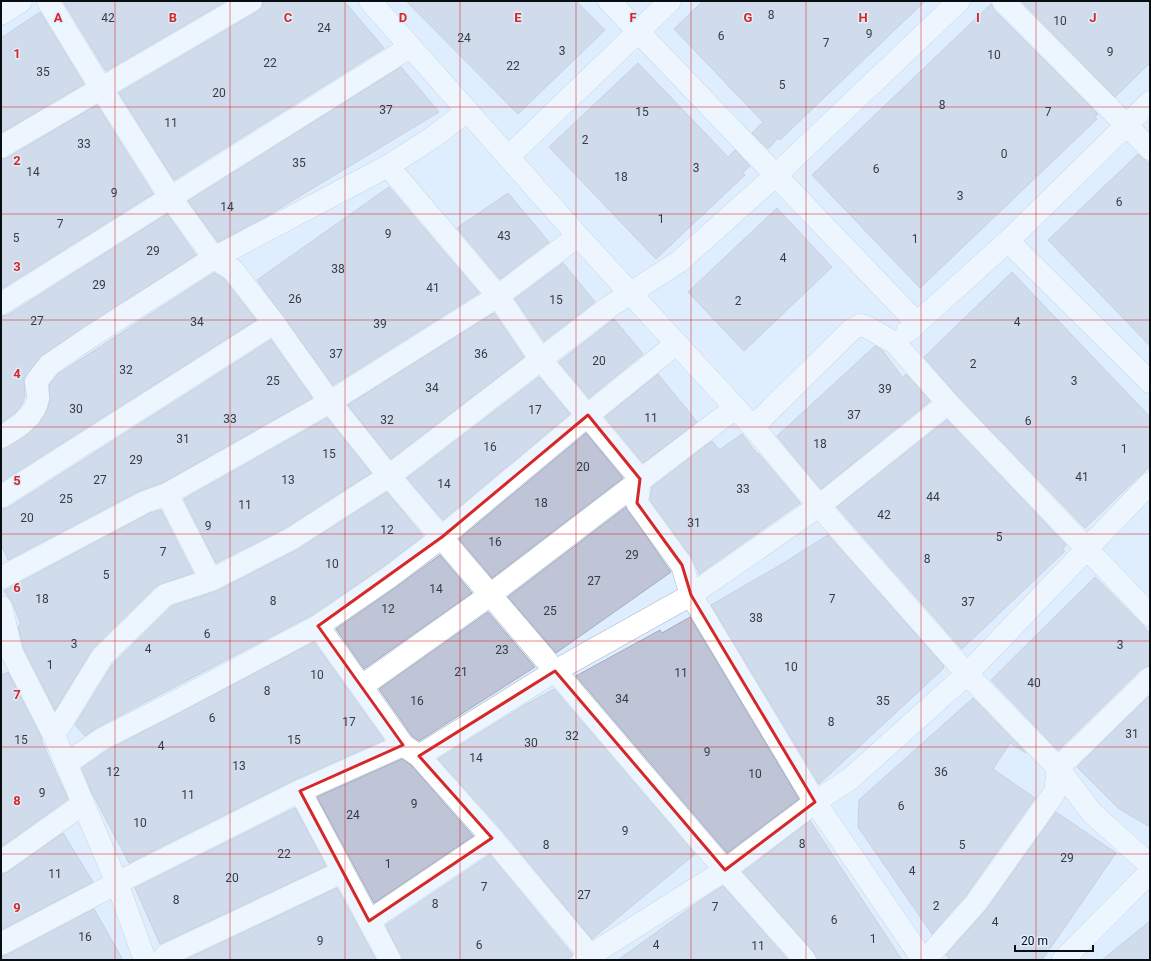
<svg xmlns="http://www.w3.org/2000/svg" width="1151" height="961" viewBox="0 0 1151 961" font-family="Roboto,sans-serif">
  <rect width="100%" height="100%" fill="#deeefe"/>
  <!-- building -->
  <g fill="#bfc4d7" stroke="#a6aabd">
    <polygon points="63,1 226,1 106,71"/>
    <polygon points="263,1 344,1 384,48 174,180 119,93 257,12 262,8"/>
    <polygon points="406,1 576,1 605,30 518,114"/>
    <polygon points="703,1 925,1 780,140 778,138 768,149 752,133 763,122 674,29"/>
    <polygon points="1021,1 1150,1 1150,63 1115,97"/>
    <polygon points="991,4 994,10 1098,114 1095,117 1097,119 920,288 812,175"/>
    <polygon points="40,12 84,84 1,133 1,38"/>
    <polygon points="638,63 728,157 735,150 750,166 743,173 745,175 656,259 549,147"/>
    <polygon points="401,67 439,112 267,216 218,242 188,201"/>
    <polygon points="97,105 153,194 1,289 1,159 7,158"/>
    <polygon points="1138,154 1150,164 1150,346 1048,240"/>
    <polygon points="389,187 479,293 333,385 257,280"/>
    <polygon points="508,193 549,242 500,279 457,228"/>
    <polygon points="777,208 832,267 744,351 688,292"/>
    <polygon points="167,214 196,255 42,355 24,379 25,396 22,404 16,412 1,423 1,316 8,315"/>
    <polygon points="563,263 595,302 544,341 515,299"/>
    <polygon points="1012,272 1150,417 1150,466 1085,528 957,395 924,357"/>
    <polygon points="214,273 224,279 256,320 1,482 1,449 20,440 39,424 47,410 50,401 49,385 58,374"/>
    <polygon points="494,313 524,357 391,459 348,405"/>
    <polygon points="614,319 643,354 589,398 559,362"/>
    <polygon points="271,340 312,398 162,483 139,491 8,560 1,544 1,509 8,508"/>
    <polygon points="875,346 882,350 903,378 906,374 930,401 821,489 777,436"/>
    <polygon points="658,374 697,422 643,463 605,417"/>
    <polygon points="539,377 570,414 443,520 407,478"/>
    <polygon points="327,418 371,473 285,528 216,563 184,499"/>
    <polygon points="947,420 1066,545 1063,549 1065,551 962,649 837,507"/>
    <polygon points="586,433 623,478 492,578 459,539"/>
    <polygon points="742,434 757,454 758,453 800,503 699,574 692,558 650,500 652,487 712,441 719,450"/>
    <polygon points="387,492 423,536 381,568 312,615 96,728 85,736 75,725 112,665 172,606 217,591 297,550"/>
    <polygon points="626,507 671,572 556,653 508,597"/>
    <polygon points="161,510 193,573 156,586 93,648 55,710 24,649 18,626 21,624 13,604 4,591 150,513"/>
    <polygon points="828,535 944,666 943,669 819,784 711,605 782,564"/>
    <polygon points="440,555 472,593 364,669 336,629 395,588"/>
    <polygon points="1095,577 1150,633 1150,666 1141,669 1058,750 991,680"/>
    <polygon points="488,612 535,667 419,741 412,736 379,689"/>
    <polygon points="690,617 799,799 727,853 576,676 660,630 662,633"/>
    <polygon points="314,642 384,740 294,780 129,863 91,791 82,768 108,750"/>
    <polygon points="8,672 42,739 41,740 68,799 1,847 1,675"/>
    <polygon points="554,689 695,854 592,939 502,830 438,759 525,705"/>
    <polygon points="1150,695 1150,827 1118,808 1077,767"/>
    <polygon points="973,698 1026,753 1010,743 993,769 1035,798 966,895 932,934 858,827 859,800"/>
    <polygon points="402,759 411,765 473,836 374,903 317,797"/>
    <polygon points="295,808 326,866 160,944 135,888"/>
    <polygon points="1056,812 1116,853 1042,960 950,960 946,955 986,910"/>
    <polygon points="810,821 879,925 902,960 817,960 814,952 743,872"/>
    <polygon points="63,833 93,882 1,930 1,874 8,872"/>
    <polygon points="490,855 572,954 572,956 566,960 402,960 386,925"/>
    <polygon points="723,886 788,960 618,960 697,903"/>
    <polygon points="337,888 376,960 185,960"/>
    <polygon points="94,909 123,960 1,960 1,956 7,955"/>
    <polygon points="1150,921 1150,960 1102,960"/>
  </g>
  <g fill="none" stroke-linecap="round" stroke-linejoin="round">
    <!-- street casing -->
    <g stroke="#a9b8c7" stroke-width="23">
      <g id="street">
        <polyline points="48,1 101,88 171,198 214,258 233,270 274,323 330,402 389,476 725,870 805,960"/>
        <polyline points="370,1 578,236 753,427 819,506 967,674 1058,768 1092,813 1150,865"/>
        <polyline points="609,1 916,322"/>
        <polyline points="1003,1 1150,149"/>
        <polyline points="1,14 21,1"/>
        <polyline points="1,147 251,1"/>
        <polyline points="509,156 670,1"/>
        <polyline points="388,166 498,296 541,360 640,479 637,503 682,565 691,595 815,802 923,960"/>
        <polyline points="1008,241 1150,382"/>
        <polyline points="1,304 410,47"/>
        <polyline points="907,332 1008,241 1150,102"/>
        <polyline points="753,427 851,330 860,325 865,326 895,343 948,403 1150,615"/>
        <path d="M1 437C16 429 35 417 38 398 38 393 37 387 36 382L49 365 90 337 214 258 388 166 432 138 467 111"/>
        <polyline points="167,494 211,580"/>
        <polyline points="1,497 274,323"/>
        <polyline points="1,578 145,502 167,494 330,402 498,296 578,236"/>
        <polyline points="1,607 12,653 54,735 117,883 145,960"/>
        <polyline points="318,626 403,745 419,756 492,838 594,960"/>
        <polyline points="362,686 490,595 735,408"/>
        <polyline points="54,735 102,657 165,595 211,580 291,539 389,476 609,307 680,261 776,175 959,1"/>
        <polyline points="419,756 555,671 691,595 819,506 948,403"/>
        <polyline points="66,764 102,739 175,702 318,626 388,578 442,537 588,415 676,344"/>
        <polyline points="300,791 390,960"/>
        <polyline points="1,862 83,804"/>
        <polyline points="369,921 492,838"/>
        <polyline points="1,944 117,883 300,791 403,745"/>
        <polyline points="163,960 166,955 342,872"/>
        <polyline points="583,960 725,870 815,802 850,779 967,674 1150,483"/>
        <polyline points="925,960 976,903 1055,792 1058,768 1150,678"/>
        <polyline points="1063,960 1150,872"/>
      </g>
    </g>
    <!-- street -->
    <use href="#street" stroke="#fff" stroke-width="22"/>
  </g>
  <!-- marked area -->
  <path d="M0 0H1151V961H0ZM588 415 640 479 637 503 682 565 691 595 815 802 725 870 555 671 419 756 492 838 369 921 300 791 403 745 318 626 442 537Z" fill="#deeefe" fill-opacity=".55" fill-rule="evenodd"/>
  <path fill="none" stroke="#d62828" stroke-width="3" stroke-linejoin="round" d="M588 415 640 479 637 503 682 565 691 595 815 802 725 870 555 671 419 756 492 838 369 921 300 791 403 745 318 626 442 537Z"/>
  <!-- grid -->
  <path fill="none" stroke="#d62828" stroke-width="1" stroke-opacity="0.55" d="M115 1V960M230 1V960M345 1V960M460 1V960M576 1V960M691 1V960M806 1V960M921 1V960M1036 1V960M1 107H1150M1 214H1150M1 320H1150M1 427H1150M1 534H1150M1 641H1150M1 747H1150M1 854H1150"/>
  <g text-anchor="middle" stroke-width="3" stroke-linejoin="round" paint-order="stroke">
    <!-- number labels -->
    <g font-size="12" fill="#363c44">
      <text x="771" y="19">8</text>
      <text x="108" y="22">42</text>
      <text x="1060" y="25">10</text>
      <text x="324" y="32">24</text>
      <text x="869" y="38">9</text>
      <text x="721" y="40">6</text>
      <text x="464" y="42">24</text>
      <text x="826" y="47">7</text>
      <text x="562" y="55">3</text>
      <text x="1110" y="56">9</text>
      <text x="994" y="59">10</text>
      <text x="270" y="67">22</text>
      <text x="513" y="70">22</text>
      <text x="43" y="76">35</text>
      <text x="782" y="89">5</text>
      <text x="219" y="97">20</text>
      <text x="942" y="109">8</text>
      <text x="386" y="114">37</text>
      <text x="642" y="116">15</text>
      <text x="1048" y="116">7</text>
      <text x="171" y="127">11</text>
      <text x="585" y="144">2</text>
      <text x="84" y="148">33</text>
      <text x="1004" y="158">0</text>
      <text x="299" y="167">35</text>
      <text x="696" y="172">3</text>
      <text x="876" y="173">6</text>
      <text x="33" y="176">14</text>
      <text x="621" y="181">18</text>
      <text x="114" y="197">9</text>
      <text x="960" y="200">3</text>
      <text x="1119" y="206">6</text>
      <text x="227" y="211">14</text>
      <text x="661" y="223">1</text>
      <text x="60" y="228">7</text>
      <text x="388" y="238">9</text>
      <text x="504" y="240">43</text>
      <text x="16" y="242">5</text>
      <text x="915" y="243">1</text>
      <text x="153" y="255">29</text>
      <text x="783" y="262">4</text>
      <text x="338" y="273">38</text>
      <text x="99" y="289">29</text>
      <text x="433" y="292">41</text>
      <text x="295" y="303">26</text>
      <text x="556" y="304">15</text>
      <text x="738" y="305">2</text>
      <text x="37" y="325">27</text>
      <text x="197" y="326">34</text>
      <text x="1017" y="326">4</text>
      <text x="380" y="328">39</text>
      <text x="336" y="358">37</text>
      <text x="481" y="358">36</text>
      <text x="599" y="365">20</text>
      <text x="973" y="368">2</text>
      <text x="126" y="374">32</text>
      <text x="273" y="385">25</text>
      <text x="1074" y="385">3</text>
      <text x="432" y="392">34</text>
      <text x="885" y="393">39</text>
      <text x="76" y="413">30</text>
      <text x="535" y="414">17</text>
      <text x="854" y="419">37</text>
      <text x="651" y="422">11</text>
      <text x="230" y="423">33</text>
      <text x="387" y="424">32</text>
      <text x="1028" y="425">6</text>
      <text x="183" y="443">31</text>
      <text x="820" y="448">18</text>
      <text x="490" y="451">16</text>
      <text x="1124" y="453">1</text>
      <text x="329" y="458">15</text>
      <text x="136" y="464">29</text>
      <text x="583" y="471">20</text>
      <text x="1082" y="481">41</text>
      <text x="100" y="484">27</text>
      <text x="288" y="484">13</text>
      <text x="444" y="488">14</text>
      <text x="743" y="493">33</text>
      <text x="933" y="501">44</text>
      <text x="66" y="503">25</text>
      <text x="541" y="507">18</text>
      <text x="245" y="509">11</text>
      <text x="884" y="519">42</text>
      <text x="27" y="522">20</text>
      <text x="694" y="527">31</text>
      <text x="208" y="530">9</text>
      <text x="387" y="534">12</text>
      <text x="999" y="541">5</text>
      <text x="495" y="546">16</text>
      <text x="163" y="556">7</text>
      <text x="632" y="559">29</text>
      <text x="927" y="563">8</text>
      <text x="332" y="568">10</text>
      <text x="106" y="579">5</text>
      <text x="594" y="585">27</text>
      <text x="436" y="593">14</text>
      <text x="42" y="603">18</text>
      <text x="832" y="603">7</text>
      <text x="273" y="605">8</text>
      <text x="968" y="606">37</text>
      <text x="388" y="613">12</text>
      <text x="550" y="615">25</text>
      <text x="756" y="622">38</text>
      <text x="207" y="638">6</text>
      <text x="74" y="648">3</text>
      <text x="1120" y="649">3</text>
      <text x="148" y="653">4</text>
      <text x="502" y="654">23</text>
      <text x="50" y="669">1</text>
      <text x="791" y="671">10</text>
      <text x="461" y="676">21</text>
      <text x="681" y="677">11</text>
      <text x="317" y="679">10</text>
      <text x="1034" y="687">40</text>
      <text x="267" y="695">8</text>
      <text x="622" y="703">34</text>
      <text x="417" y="705">16</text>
      <text x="883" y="705">35</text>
      <text x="212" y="722">6</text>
      <text x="349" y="726">17</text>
      <text x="831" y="726">8</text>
      <text x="1132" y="738">31</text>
      <text x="572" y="740">32</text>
      <text x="21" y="744">15</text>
      <text x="294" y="744">15</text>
      <text x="531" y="747">30</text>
      <text x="161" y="750">4</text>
      <text x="707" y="756">9</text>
      <text x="476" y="762">14</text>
      <text x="239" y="770">13</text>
      <text x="113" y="776">12</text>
      <text x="941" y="776">36</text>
      <text x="755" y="778">10</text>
      <text x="42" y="797">9</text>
      <text x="188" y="799">11</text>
      <text x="414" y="808">9</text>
      <text x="901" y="810">6</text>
      <text x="353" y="819">24</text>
      <text x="140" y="827">10</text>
      <text x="625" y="835">9</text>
      <text x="802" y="848">8</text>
      <text x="546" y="849">8</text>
      <text x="962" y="849">5</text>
      <text x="284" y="858">22</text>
      <text x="1067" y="862">29</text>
      <text x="388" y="868">1</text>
      <text x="912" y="875">4</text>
      <text x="55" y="878">11</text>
      <text x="232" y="882">20</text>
      <text x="484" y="891">7</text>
      <text x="584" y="899">27</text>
      <text x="176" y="904">8</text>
      <text x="435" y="908">8</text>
      <text x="936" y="910">2</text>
      <text x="715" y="911">7</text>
      <text x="834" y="924">6</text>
      <text x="995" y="926">4</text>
      <text x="85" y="941">16</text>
      <text x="873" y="943">1</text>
      <text x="320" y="945">9</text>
      <text x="479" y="949">6</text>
      <text x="656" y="949">4</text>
      <text x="758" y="950">11</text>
    </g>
  </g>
  <g font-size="13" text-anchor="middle" font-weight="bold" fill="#d62828" stroke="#deeefe" stroke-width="3" stroke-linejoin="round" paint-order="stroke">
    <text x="58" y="22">A</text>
    <text x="173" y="22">B</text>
    <text x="288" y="22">C</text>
    <text x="403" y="22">D</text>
    <text x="518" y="22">E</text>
    <text x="633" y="22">F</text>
    <text x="748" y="22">G</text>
    <text x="863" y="22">H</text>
    <text x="978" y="22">I</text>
    <text x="1093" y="22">J</text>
    <text x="17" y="58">1</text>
    <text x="17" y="165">2</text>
    <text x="17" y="271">3</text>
    <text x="17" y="378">4</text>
    <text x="17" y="485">5</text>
    <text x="17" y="592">6</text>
    <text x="17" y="699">7</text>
    <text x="17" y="805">8</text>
    <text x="17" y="912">9</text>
  </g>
  <!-- border -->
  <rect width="1151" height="961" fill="none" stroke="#090e13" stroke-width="4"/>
  <!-- scale -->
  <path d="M1015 945v6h78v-6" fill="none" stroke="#090e13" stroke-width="2"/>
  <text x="1021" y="945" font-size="12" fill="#090e13" stroke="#deeefe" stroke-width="3" paint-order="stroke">20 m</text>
</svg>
